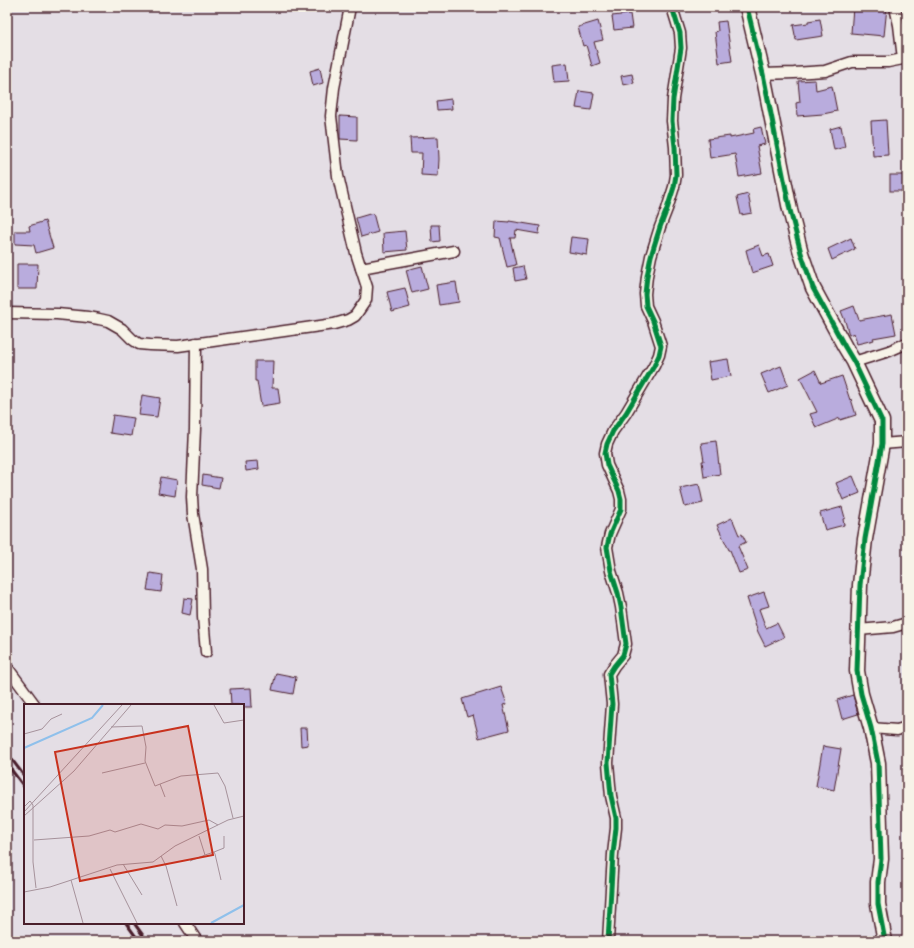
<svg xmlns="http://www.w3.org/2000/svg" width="914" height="948" viewBox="0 0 914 948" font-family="'Architects Daughter',sans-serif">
  <rect width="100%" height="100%" fill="#e4dee5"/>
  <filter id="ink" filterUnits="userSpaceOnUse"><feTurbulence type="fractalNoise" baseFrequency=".025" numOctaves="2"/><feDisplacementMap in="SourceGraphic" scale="8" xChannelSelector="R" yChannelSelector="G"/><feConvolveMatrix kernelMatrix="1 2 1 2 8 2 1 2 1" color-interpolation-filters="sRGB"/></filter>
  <g filter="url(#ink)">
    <!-- building -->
    <g fill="#b9acdd" stroke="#4a1f2b">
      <polygon points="853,7 887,7 884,36 851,33"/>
      <polygon points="630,14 632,28 614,30 612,16"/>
      <polygon points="820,19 823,36 796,40 793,25 808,23 808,21"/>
      <polygon points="598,21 603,40 594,42 600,63 592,66 586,45 583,46 578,27"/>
      <polygon points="726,21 732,61 719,63 715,32 718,31 717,22"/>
      <polygon points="567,63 569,81 554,82 552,65"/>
      <polygon points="320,68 323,83 313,86 310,71"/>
      <polygon points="632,74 634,83 623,85 621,76"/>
      <polygon points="815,80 816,90 832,86 837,111 823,114 797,116 796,103 800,102 798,81"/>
      <polygon points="579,91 594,93 591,110 576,108"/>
      <polygon points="451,99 452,109 437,110 436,101"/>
      <polygon points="340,116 357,117 357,140 340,139"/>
      <polygon points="886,120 888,155 873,156 871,121"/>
      <polygon points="841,126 845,147 834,150 830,129"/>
      <polygon points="761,127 765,144 757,146 762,173 739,177 735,154 710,158 708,139 730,136 730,138 754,133 753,129"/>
      <polygon points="438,137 439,159 438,176 421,175 422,153 411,153 410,138"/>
      <rect x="890" y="175" width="17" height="16"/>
      <polygon points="748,194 752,213 741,215 737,197"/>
      <polygon points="373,213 378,232 361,237 356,218"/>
      <polygon points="45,221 53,248 36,253 34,245 15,244 15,231 30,231 29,226"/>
      <polygon points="496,221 509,222 509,221 540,226 539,234 516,230 515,238 510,238 516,265 507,267 500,238 495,237"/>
      <polygon points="431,225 439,225 440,241 432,242"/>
      <polygon points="405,231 407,250 384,252 383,233"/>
      <polygon points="571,237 589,239 587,255 569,252"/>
      <polygon points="851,238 855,249 832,260 828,249"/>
      <polygon points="759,245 763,256 769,254 773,266 752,273 746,250"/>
      <polygon points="17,264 38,264 37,289 17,289"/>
      <polygon points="422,266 428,289 412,293 406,270"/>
      <polygon points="523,266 526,279 515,281 513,268"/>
      <polygon points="456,282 459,302 439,305 436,285"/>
      <polygon points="405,288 410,307 392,312 387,292"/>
      <polygon points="854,306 859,320 892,314 896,334 873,338 874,340 857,344 854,333 849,335 845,321 841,311"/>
      <polygon points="728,359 731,376 711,380 708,362"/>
      <polygon points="255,361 273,361 272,388 278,388 280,403 261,406 257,381 255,381"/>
      <polygon points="781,366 788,385 769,393 761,374"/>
      <polygon points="815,370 821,383 842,376 850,400 851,399 856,415 840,420 840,418 816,428 810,414 817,412 800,378"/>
      <polygon points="142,395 160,398 157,417 139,415"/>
      <polygon points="113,415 134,418 131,436 110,433"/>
      <polygon points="716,441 720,474 704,477 702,461 704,461 701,443"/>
      <polygon points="258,461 259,469 246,471 245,462"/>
      <polygon points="203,475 221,478 219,488 202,485"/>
      <polygon points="853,476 860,493 843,500 836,483"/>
      <polygon points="161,477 177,480 175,496 158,493"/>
      <polygon points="699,484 703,503 685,507 680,488"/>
      <polygon points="842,507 845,518 843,519 844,525 825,530 820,513"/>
      <polygon points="732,518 739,535 742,534 746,542 738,546 748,570 739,573 730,550 729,550 717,525"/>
      <polygon points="150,573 163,575 161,592 147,590"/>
      <polygon points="764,592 769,606 759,609 766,628 777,623 784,637 765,646 758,632 747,598"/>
      <polygon points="184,598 193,599 190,615 182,613"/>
      <polygon points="276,673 296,677 293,694 272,690"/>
      <polygon points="501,687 507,704 503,705 509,730 479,738 473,715 467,717 462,699"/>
      <polygon points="251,688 252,707 243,707 243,705 231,705 230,689"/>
      <polygon points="853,695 858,714 842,719 837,700"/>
      <polygon points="300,728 307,728 308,745 301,746"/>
      <polygon points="823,746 841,749 834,790 816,786"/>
    </g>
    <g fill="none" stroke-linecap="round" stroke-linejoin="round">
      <!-- street casing -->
      <g stroke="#4a1f2b" stroke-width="13">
        <g id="street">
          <polyline points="763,74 794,73 825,71 852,62 888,62 903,59 899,25 895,7"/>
          <polyline points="361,268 454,251"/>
          <polyline points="7,313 57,314 88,317 99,319 108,321 122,329 132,339 139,344 150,345 178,346 334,324 348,320 355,316 366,300 367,287 356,253 338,176 331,116 334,88 350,7"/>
          <polyline points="196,343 195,429 192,497 193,514 202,569 203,617 206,652"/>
          <polyline points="854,362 889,351 907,343"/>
          <polyline points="882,444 907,442"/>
          <polyline points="858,630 893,627 907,623"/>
          <polyline points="7,667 35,705"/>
          <polyline points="871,728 897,730 907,727"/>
          <polyline points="185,923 197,941"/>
          <polyline points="608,941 613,854 616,828 616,818 611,796 608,763 612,704 609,674 614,666 623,655 626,644 621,607 618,593 611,571 607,547 610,534 621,509 621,499 619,491 607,465 605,453 607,444 613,431 626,413 654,366 659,355 661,346 653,321 646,306 645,294 647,276 651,256 660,227 667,209 674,187 676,175 675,147 672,121 673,99 681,48 680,33 672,7"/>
        </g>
      </g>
      <!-- secondary casing -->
      <g stroke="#4a1f2b" stroke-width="17">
        <polyline id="secondary" points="747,7 763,74 790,210 801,253 813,288 845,347 854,362 882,421 882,444 865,539 860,585 857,671 861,694 871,728 878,763 881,859 878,882 878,904 885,941"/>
      </g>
      <!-- street -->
      <use href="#street" stroke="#f7f3e8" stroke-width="10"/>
      <!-- secondary -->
      <use href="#secondary" stroke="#f7f3e8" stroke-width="14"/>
      <!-- rail -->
      <g stroke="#4a1f2b" stroke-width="3">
        <polyline points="7,753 25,777"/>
        <polyline points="7,764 25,788"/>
        <polyline points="126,923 139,941"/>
        <polyline points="134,923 147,941"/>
      </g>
      <!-- cycleway casing -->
      <g stroke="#f7f3e8" stroke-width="8">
        <g id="cycleway">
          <polyline points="747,7 763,74 790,210 801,253 813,288 845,347 854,362 882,421 882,444 865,539 860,585 857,671 861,694 871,728 878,763 881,859 878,882 878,904 885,941"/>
          <polyline points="608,941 613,854 616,828 616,818 611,796 608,763 612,704 609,674 614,666 623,655 626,644 621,607 618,593 611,571 607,547 610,534 621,509 621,499 619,491 607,465 605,453 607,444 613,431 626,413 654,366 659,355 661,346 653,321 646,306 645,294 647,276 651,256 660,227 667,209 674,187 676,175 675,147 672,121 673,99 681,48 680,33 672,7"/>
        </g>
      </g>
      <!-- cycleway -->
      <use href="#cycleway" stroke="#00873e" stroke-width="5"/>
    </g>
  </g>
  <!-- overview -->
  <g transform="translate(24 704)">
    <rect width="220" height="220" fill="#e4dee5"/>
    <path fill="none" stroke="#8fc0eb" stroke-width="2" d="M0 44 68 14 79 1M187 219 220 201"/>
    <path fill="none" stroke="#a6929b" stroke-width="1" d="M190 1 200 19 220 16M87 23 118 22 122 43 121 57 131 82 157 72 194 69 201 82 209 114M0 30 18 25 27 15 38 10M78 69 121 59M136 80 141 93M0 103 6 97 9 101V158L12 184M0 108 98 1M0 112 50 67 107 1M175 132 181 151 190 148 191 150 197 176M10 136 65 132 86 126 91 128 117 120 134 125 141 121 158 122 185 116 194 121M190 148 200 144V132M137 152 142 162 153 202M166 157 181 151M99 160 118 191M86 165 113 219M47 176 59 219M0 188 26 183 93 161 129 158 151 142 204 116 220 112"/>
    <path fill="#c8321e" fill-opacity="0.15" stroke="#c8321e" stroke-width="2" d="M164 22 189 151 56 177 31 48Z"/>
    <rect width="220" height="220" fill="none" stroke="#4a1f2b" stroke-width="2"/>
  </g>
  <!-- margin -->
  <rect width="914" height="948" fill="none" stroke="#f7f3e8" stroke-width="24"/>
  <rect x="12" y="12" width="890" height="924" fill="none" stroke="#4a1f2b" stroke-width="1.5" filter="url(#ink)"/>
</svg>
